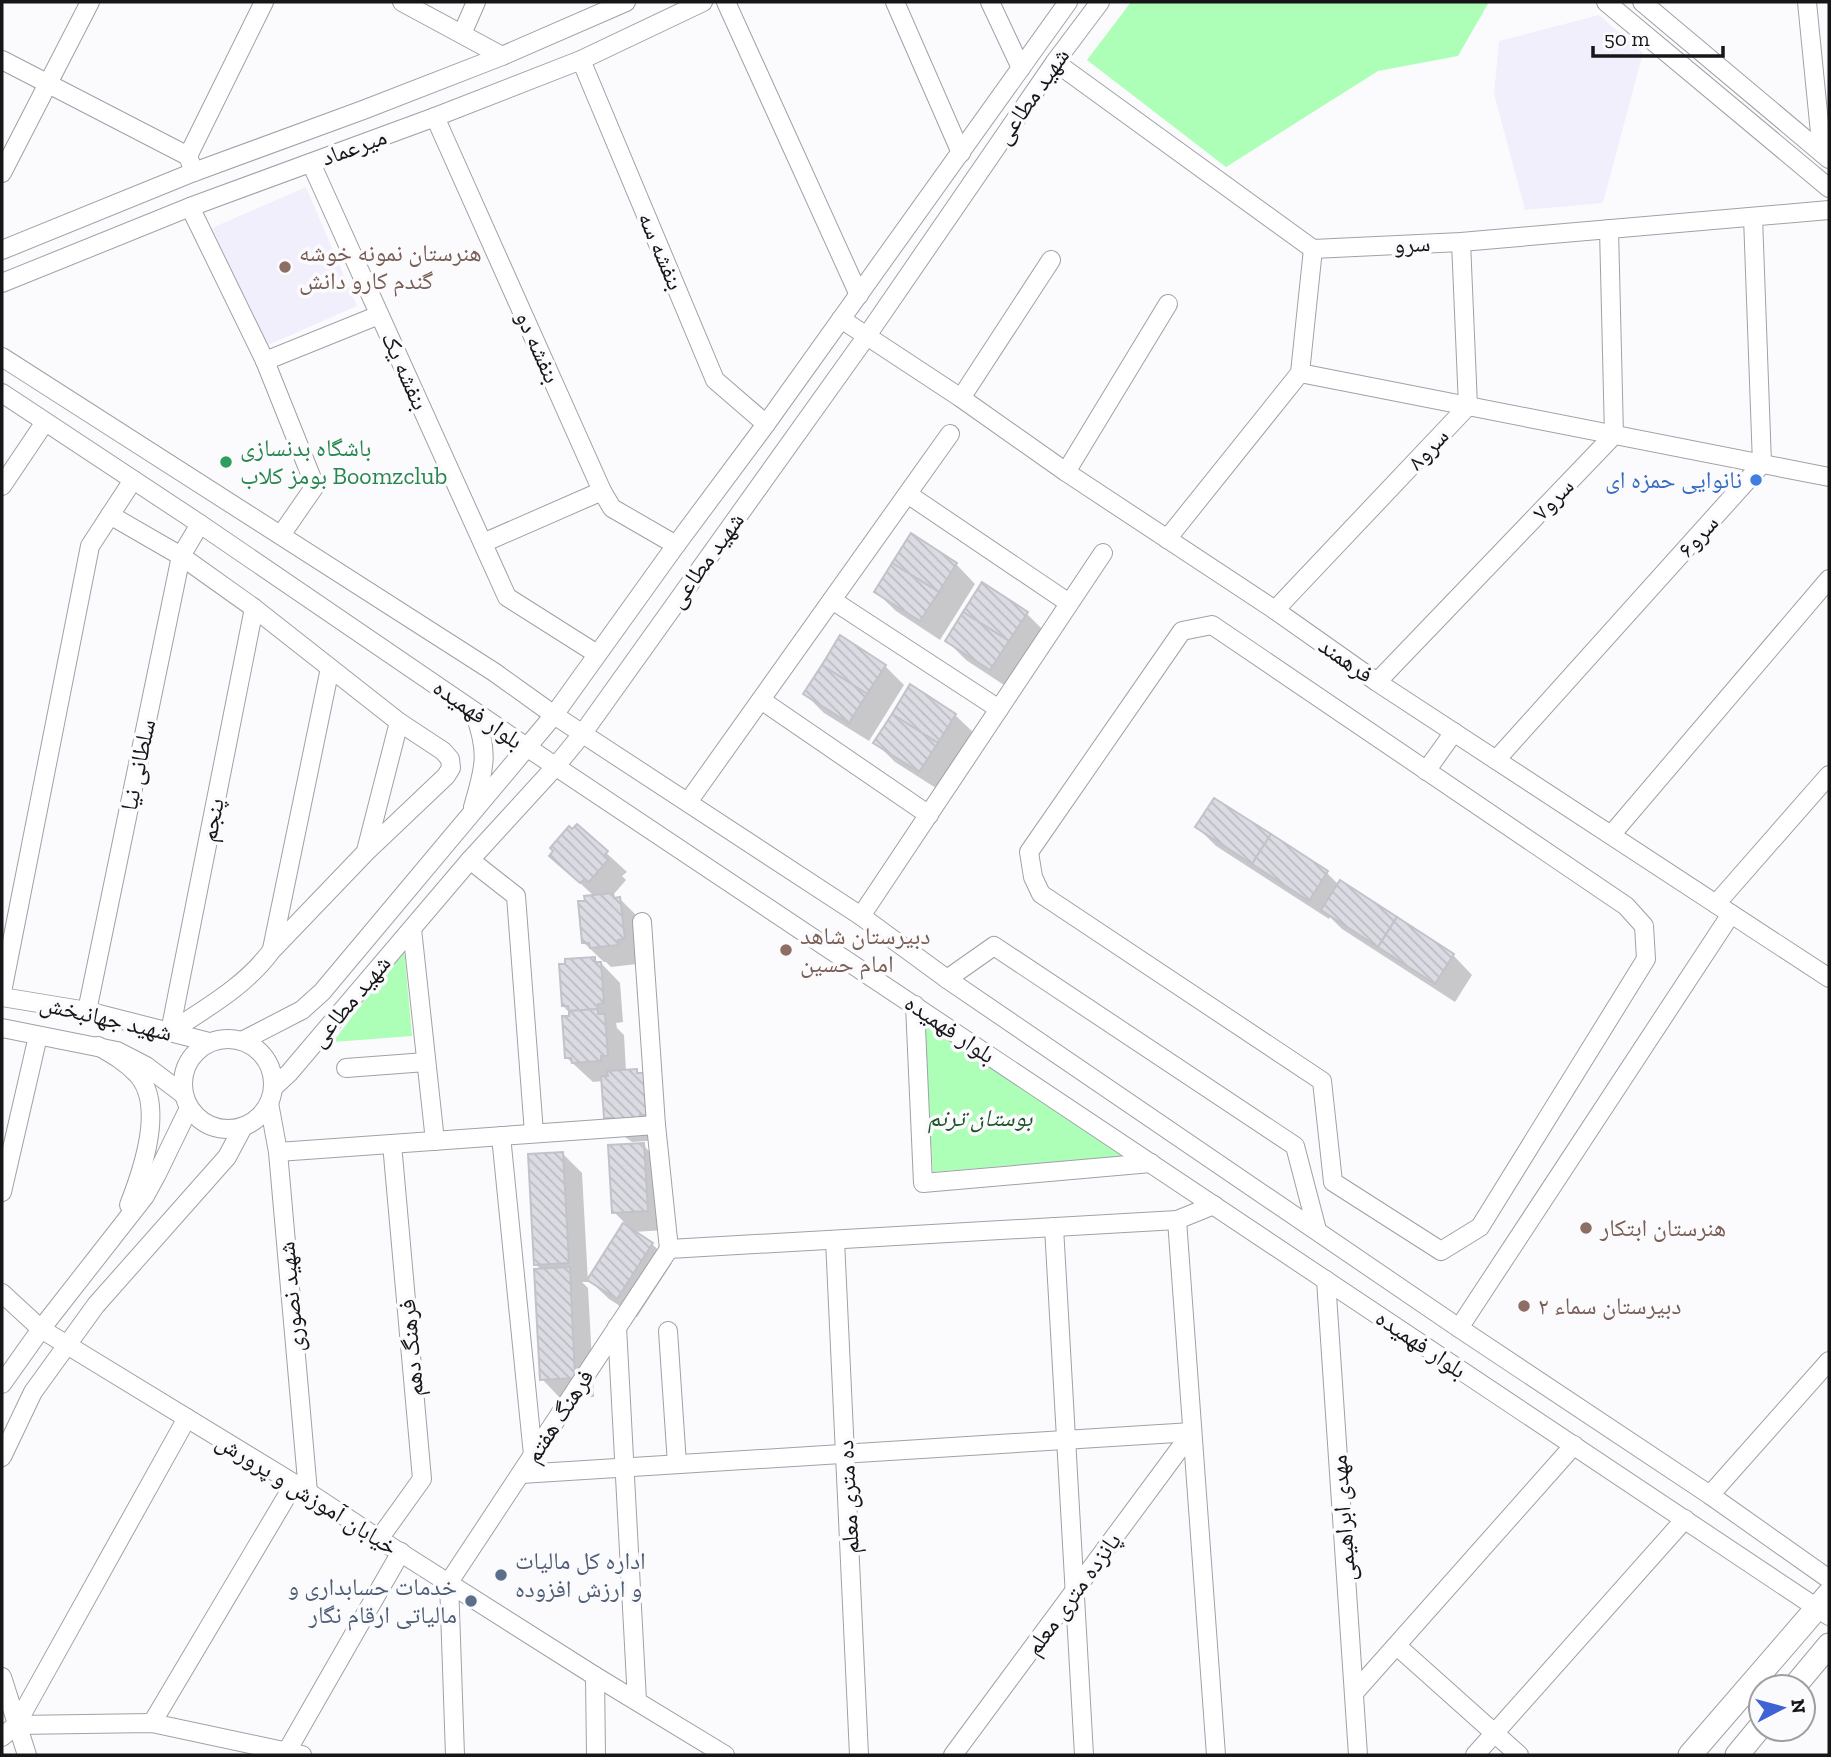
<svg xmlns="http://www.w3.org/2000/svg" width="1831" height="1757" viewBox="0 0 1831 1757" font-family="'Zilla Slab','Noto Naskh Arabic',serif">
  <defs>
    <pattern id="building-back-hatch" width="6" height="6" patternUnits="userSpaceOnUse" patternTransform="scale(1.75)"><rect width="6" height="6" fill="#dbdbe3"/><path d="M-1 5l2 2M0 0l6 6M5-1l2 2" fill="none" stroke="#bbbbc2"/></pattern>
  </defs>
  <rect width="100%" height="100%" fill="#fbfbfe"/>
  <!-- education -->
  <g fill="#f2effc">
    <polygon points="1599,15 1643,53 1603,203 1525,210 1494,94 1499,41"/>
    <polygon points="306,187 357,306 266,346 212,228"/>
  </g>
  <!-- green -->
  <g fill="#adfeb6">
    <polygon points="1131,2 1489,2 1458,56 1378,71 1226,167 1087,60"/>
    <polygon points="404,948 412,1036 333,1042"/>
    <polygon points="923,1021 1127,1156 933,1172"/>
  </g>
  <!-- shadow -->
  <g fill="#0003">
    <polygon points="956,564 975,584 940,640 896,611 876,592"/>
    <polygon points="1026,613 1046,633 1010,689 966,660 947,641"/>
    <polygon points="885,666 904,685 869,741 824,713 805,694"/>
    <polygon points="955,715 975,734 939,790 895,762 876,743"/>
    <polygon points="577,826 627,872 622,876 626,880 613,895 617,899 620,899 639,918 637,964 611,967 606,962 604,962 584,943 586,902 595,897 551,856"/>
    <polygon points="1197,827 1327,873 1339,885 1453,955 1472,975 1455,1002 1342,929 1330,917 1329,919 1216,846"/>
    <polygon points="594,959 598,964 601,963 620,983 623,1022 616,1023 617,1028 624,1035 626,1071 636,1071 662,1094 666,1134 659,1140 632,1142 625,1137 606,1117 603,1081 593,1082 567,1058 570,1013 563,1006"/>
    <polygon points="643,1145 663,1165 666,1230 633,1232 652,1244 672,1263 637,1317 609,1299 589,1280 625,1223 614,1212"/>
    <polygon points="563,1154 582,1173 588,1282 582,1282 588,1288 594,1397 561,1399 542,1379 542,1270 535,1264"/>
  </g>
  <!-- building -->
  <g fill="url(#building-back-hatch)" stroke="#c2c2ca" stroke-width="2">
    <polygon points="911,533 957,563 939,592 892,563"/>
    <polygon points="892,563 939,592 920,621 874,592"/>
    <polygon points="982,582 1028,612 1009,641 963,612"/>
    <polygon points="963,612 1009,641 990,670 945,641"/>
    <polygon points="840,635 886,665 867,694 822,665"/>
    <polygon points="822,665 867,694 849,723 803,694"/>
    <polygon points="910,684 956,714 938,743 892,714"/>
    <polygon points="892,714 938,743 919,772 873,743"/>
    <polygon points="1214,798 1271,834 1252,864 1195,827"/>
    <polygon points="577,824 608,851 604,856 608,860 589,882 585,879 580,883 549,856 553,851 550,848 569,826 572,829"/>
    <polygon points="1271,834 1328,871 1309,901 1252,864"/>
    <polygon points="1340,880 1397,917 1378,947 1321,910"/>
    <polygon points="613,893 614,898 620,897 625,939 618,940 619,945 590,948 589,943 582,943 578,901 585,901 584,896"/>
    <polygon points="1397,917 1454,954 1435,984 1378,947"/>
    <polygon points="595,957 595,962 601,962 604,1003 598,1004 598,1009 569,1011 568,1006 562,1006 559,964 565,964 565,959"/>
    <polygon points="598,1009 598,1014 605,1014 608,1056 601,1056 601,1061 572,1063 571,1058 565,1058 562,1016 569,1016 569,1011"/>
    <polygon points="637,1069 637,1073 644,1073 647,1115 640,1115 641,1121 611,1123 611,1118 604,1118 601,1076 608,1076 607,1071"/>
    <polygon points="644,1143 648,1211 612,1213 608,1145"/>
    <polygon points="563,1152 569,1263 534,1265 528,1154"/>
    <polygon points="623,1223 653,1243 617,1299 587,1280"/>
    <polygon points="570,1267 575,1378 540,1380 534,1269"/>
  </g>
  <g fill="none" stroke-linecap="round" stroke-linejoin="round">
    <!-- minor casing -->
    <g stroke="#a0a0a8" stroke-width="20">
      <g id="minor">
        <polyline points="402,2 502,56"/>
        <polyline points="726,2 859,295"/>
        <polyline points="895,2 961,153"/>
        <polyline points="990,2 1021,68"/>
        <polyline points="1606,2 1829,188"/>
        <polyline points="1642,2 1829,159"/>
        <polyline points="1807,2 1822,153"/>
        <polyline points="462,34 476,2"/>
        <polyline points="2,60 188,156 194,172"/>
        <polyline points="581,60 715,380 766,424"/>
        <polyline points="1055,62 1313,249 1461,242 1829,210"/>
        <polyline points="435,117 602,491 612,508 676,545"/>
        <polyline points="188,156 264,2"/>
        <polyline points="311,163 507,597 597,654"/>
        <polyline points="2,173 90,2"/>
        <polyline points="190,207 265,361 379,315"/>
        <polyline points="2,250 194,172 363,110 502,56 626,2"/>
        <polyline points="2,283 190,207 435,117 581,60 703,2"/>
        <polyline points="841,319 961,398 1066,472 1275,610 1377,682 1829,978"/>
        <polyline points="2,357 494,672 554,715 861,916 947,979 1459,1328 1710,1495 1829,1579"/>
        <polyline points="265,361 315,486 281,535"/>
        <polyline points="1300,373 1829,477"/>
        <polyline points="2,393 200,524 528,748 1829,1616"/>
        <polyline points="961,398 1051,260"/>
        <polyline points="1066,472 1168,304"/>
        <polyline points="2,486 45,422"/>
        <polyline points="909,495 1069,603"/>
        <path d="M110 515 181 556 254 608 399 722 443 751 450 759 451 768 446 776 366 852 272 950C246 986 206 1008 170 1032"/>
        <polyline points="1167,539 1300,373 1313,249"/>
        <polyline points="483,543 602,491"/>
        <polyline points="832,600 999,709"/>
        <polyline points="1275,610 1468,406 1461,242"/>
        <polygon points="1212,625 1626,906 1644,926 1646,959 1480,1227 1441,1251 1333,1182 1322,1081 1041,894 1033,877 1029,852 1182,631"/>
        <polyline points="1377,682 1614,435 1609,229"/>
        <polyline points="761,700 929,815"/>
        <path d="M472 710 474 712C489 752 485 767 473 807"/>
        <polyline points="1496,760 1762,464 1753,217"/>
        <polyline points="1426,771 1454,732"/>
        <polyline points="688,802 950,434"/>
        <polyline points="1611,835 1829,579"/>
        <polyline points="366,851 399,722"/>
        <polyline points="470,860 516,896 534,1133"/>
        <polyline points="1716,904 1829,775"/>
        <polyline points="861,916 1103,553"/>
        <polyline points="642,922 656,1125 669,1249"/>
        <polyline points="412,929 435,1141"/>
        <polyline points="272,949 330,668"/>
        <polyline points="947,979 994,946 1295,1146 1317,1230"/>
        <polyline points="2,992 90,546 133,480"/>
        <polyline points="2,997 87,1011 209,1042"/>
        <polyline points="915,1005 923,1183 1151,1163"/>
        <polyline points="87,1011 181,556 200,524"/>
        <polyline points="2,1028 117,1051 146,1066 183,1094"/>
        <polyline points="170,1032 254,608"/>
        <circle cx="228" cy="1084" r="45"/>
        <polyline points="242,1041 302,1010 322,992 554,715 676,545 766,424 1068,2"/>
        <path d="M98 1046C112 1054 126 1062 138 1075 165 1106 142 1172 129 1205"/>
        <polyline points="346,1068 426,1062"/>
        <polyline points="273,1088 289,1073 470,860 556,766 583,733 866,337 1055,62 1100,2"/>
        <polyline points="269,1103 278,1152 308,1492"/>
        <polyline points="501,1136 533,1455"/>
        <polyline points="278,1152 656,1125"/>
        <polyline points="2,1192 38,1036"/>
        <polyline points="1177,1220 1216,1755"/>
        <polyline points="1054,1227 1084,1755"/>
        <polyline points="835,1240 859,1755"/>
        <polyline points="669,1249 1177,1220 1214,1205"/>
        <polyline points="1326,1280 1358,1755"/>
        <polyline points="2,1293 41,1329 308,1492 379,1539 595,1676 725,1755"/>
        <polyline points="617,1327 637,1701"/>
        <polyline points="1459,1328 1731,914"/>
        <polyline points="668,1331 677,1464"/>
        <polyline points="2,1384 41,1329 145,1196 157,1174 189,1108"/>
        <polyline points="2,1457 33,1392 67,1345 96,1305 227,1157 243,1127"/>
        <polyline points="521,1474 1192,1432"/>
        <polyline points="1710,1495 1829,1361"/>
        <polyline points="379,1539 422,1479 392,1144"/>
        <polyline points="1397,1646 1519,1755"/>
        <polyline points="595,1676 596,1755"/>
        <polyline points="2,1677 27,1755"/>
        <polyline points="1354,1693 1574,1445"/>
        <polyline points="152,1723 294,1484"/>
        <polyline points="16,1725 187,1418"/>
        <polyline points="2,1737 16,1725 152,1723 302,1755"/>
        <polyline points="287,1751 401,1552"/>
        <polyline points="455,1755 449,1582 669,1249"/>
        <polyline points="953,1755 1192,1432"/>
        <polyline points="1475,1755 1685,1519"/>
      </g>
    </g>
    <!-- major casing -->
    <g stroke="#a0a0a8" stroke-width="25">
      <g id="major">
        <polyline points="1794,1687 1829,1645"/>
        <polyline points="1690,1755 1829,1594"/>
        <polyline points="1737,1755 1761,1726"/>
      </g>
    </g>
    <!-- minor -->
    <use href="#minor" stroke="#fff" stroke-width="18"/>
    <!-- major -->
    <use href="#major" stroke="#fff" stroke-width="23"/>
  </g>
  <!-- markers -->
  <g fill="#8d6e63" stroke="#fbfbfe" stroke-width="2.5">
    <circle cx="285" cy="267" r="7"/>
    <circle cx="786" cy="950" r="7"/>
    <circle cx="1586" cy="1228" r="7"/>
    <circle cx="1524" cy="1306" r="7"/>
  </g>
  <circle fill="#2e9e5b" stroke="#fbfbfe" stroke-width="2.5" cx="226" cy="462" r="7"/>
  <circle fill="#3f7fe0" stroke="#fbfbfe" stroke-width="2.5" cx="1756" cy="480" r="7"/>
  <g fill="#5c6f8a" stroke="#fbfbfe" stroke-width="2.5">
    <circle cx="501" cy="1575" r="7"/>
    <circle cx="471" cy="1601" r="7"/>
  </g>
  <g text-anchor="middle" stroke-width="7" stroke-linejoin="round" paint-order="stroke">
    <!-- street labels -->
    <g font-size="24" fill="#161619" stroke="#fbfbfe">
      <text transform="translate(1032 96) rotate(-55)" y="8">شهید مطاعی</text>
      <text transform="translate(354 147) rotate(-20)" y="8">میرعماد</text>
      <text transform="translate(1412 244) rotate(-3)" y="8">سرو</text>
      <text transform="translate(661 251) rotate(67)" y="8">بنفشه سه</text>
      <text transform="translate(538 347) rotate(66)" y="8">بنفشه دو</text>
      <text transform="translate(405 371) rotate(66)" y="8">بنفشه یک</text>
      <text transform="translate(1428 449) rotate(-47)" y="8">سرو۸</text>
      <text transform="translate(1553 499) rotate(-46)" y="8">سرو۷</text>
      <text transform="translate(1698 536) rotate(-48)" y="8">سرو۶</text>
      <text transform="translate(706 560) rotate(-54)" y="8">شهید مطاعی</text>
      <text transform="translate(1346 660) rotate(35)" y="8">فرهمند</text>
      <text transform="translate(478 714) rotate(35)" y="8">بلوار فهمیده</text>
      <text transform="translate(138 765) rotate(-78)" y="8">سلطانی نیا</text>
      <text transform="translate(212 820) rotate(-79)" y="8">پنجم</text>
      <text transform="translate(350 1001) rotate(-50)" y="8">شهید مطاعی</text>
      <text transform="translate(106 1018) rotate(13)" y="8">شهید جهانبخش</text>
      <text transform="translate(950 1029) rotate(34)" y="8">بلوار فهمیده</text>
      <text transform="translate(291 1297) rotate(-95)" y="8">شهید نصوری</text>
      <text transform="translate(1421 1344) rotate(34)" y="8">بلوار فهمیده</text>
      <text transform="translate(411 1348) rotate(-95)" y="8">فرهنگ دهم</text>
      <text transform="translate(559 1416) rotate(-57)" y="8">فرهنگ هفتم</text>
      <text transform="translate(307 1494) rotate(32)" y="8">خیابان آموزش و پرورش</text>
      <text transform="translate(848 1497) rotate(-93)" y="8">ده متری معلم</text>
      <text transform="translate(1343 1518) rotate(-94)" y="8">مهدی ابراهیمی</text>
      <text transform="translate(1073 1594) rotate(-54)" y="8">پانزده متری معلم</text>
    </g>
    <!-- education labels -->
    <g font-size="24" fill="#785e54" stroke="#fbfbfe" text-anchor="start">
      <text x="299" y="261">هنرستان نمونه خوشه<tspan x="299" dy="28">گندم کارو دانش</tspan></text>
      <text x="800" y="944">دبیرستان شاهد<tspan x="800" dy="28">امام حسین</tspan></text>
      <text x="1600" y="1236">هنرستان ابتکار</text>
      <text x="1538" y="1314">دبیرستان سماء ٢</text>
    </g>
    <!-- leisure labels -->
    <g font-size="24" fill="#27864d" stroke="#fbfbfe" text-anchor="start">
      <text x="240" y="456">باشگاه بدنسازی<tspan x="240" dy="28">بومز کلاب Boomzclub</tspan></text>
    </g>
    <!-- shop labels -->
    <g font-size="24" fill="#366cbe" stroke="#fbfbfe" text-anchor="end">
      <text x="1742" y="488">نانوایی حمزه ای</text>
    </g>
    <!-- park labels -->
    <g font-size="24" font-style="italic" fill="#1f5629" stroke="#fbfbfe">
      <text x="980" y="1126">بوستان ترنم</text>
    </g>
    <!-- service labels -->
    <g font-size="24" fill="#4e5e75" stroke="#fbfbfe" text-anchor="start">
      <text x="515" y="1569">اداره کل مالیات<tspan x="515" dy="28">و ارزش افزوده</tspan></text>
      <text x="457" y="1595" text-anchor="end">خدمات حسابداری و<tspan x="457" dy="28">مالیاتی ارقام نگار</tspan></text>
    </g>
  </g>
  <!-- border -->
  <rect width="1831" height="1757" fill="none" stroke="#161619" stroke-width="7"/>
  <!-- north arrow -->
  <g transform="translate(1782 1708) rotate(84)"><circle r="33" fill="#fbfbfe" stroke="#9f9fa2" stroke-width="2"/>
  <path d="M0-5L12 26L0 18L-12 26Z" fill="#3e63d5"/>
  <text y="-10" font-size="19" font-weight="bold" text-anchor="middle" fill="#161619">N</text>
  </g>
  <!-- scale -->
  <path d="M1593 46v10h130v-10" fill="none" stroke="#161619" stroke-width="3.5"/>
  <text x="1604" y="46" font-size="21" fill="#161619" stroke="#fbfbfe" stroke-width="5" paint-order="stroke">50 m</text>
</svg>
